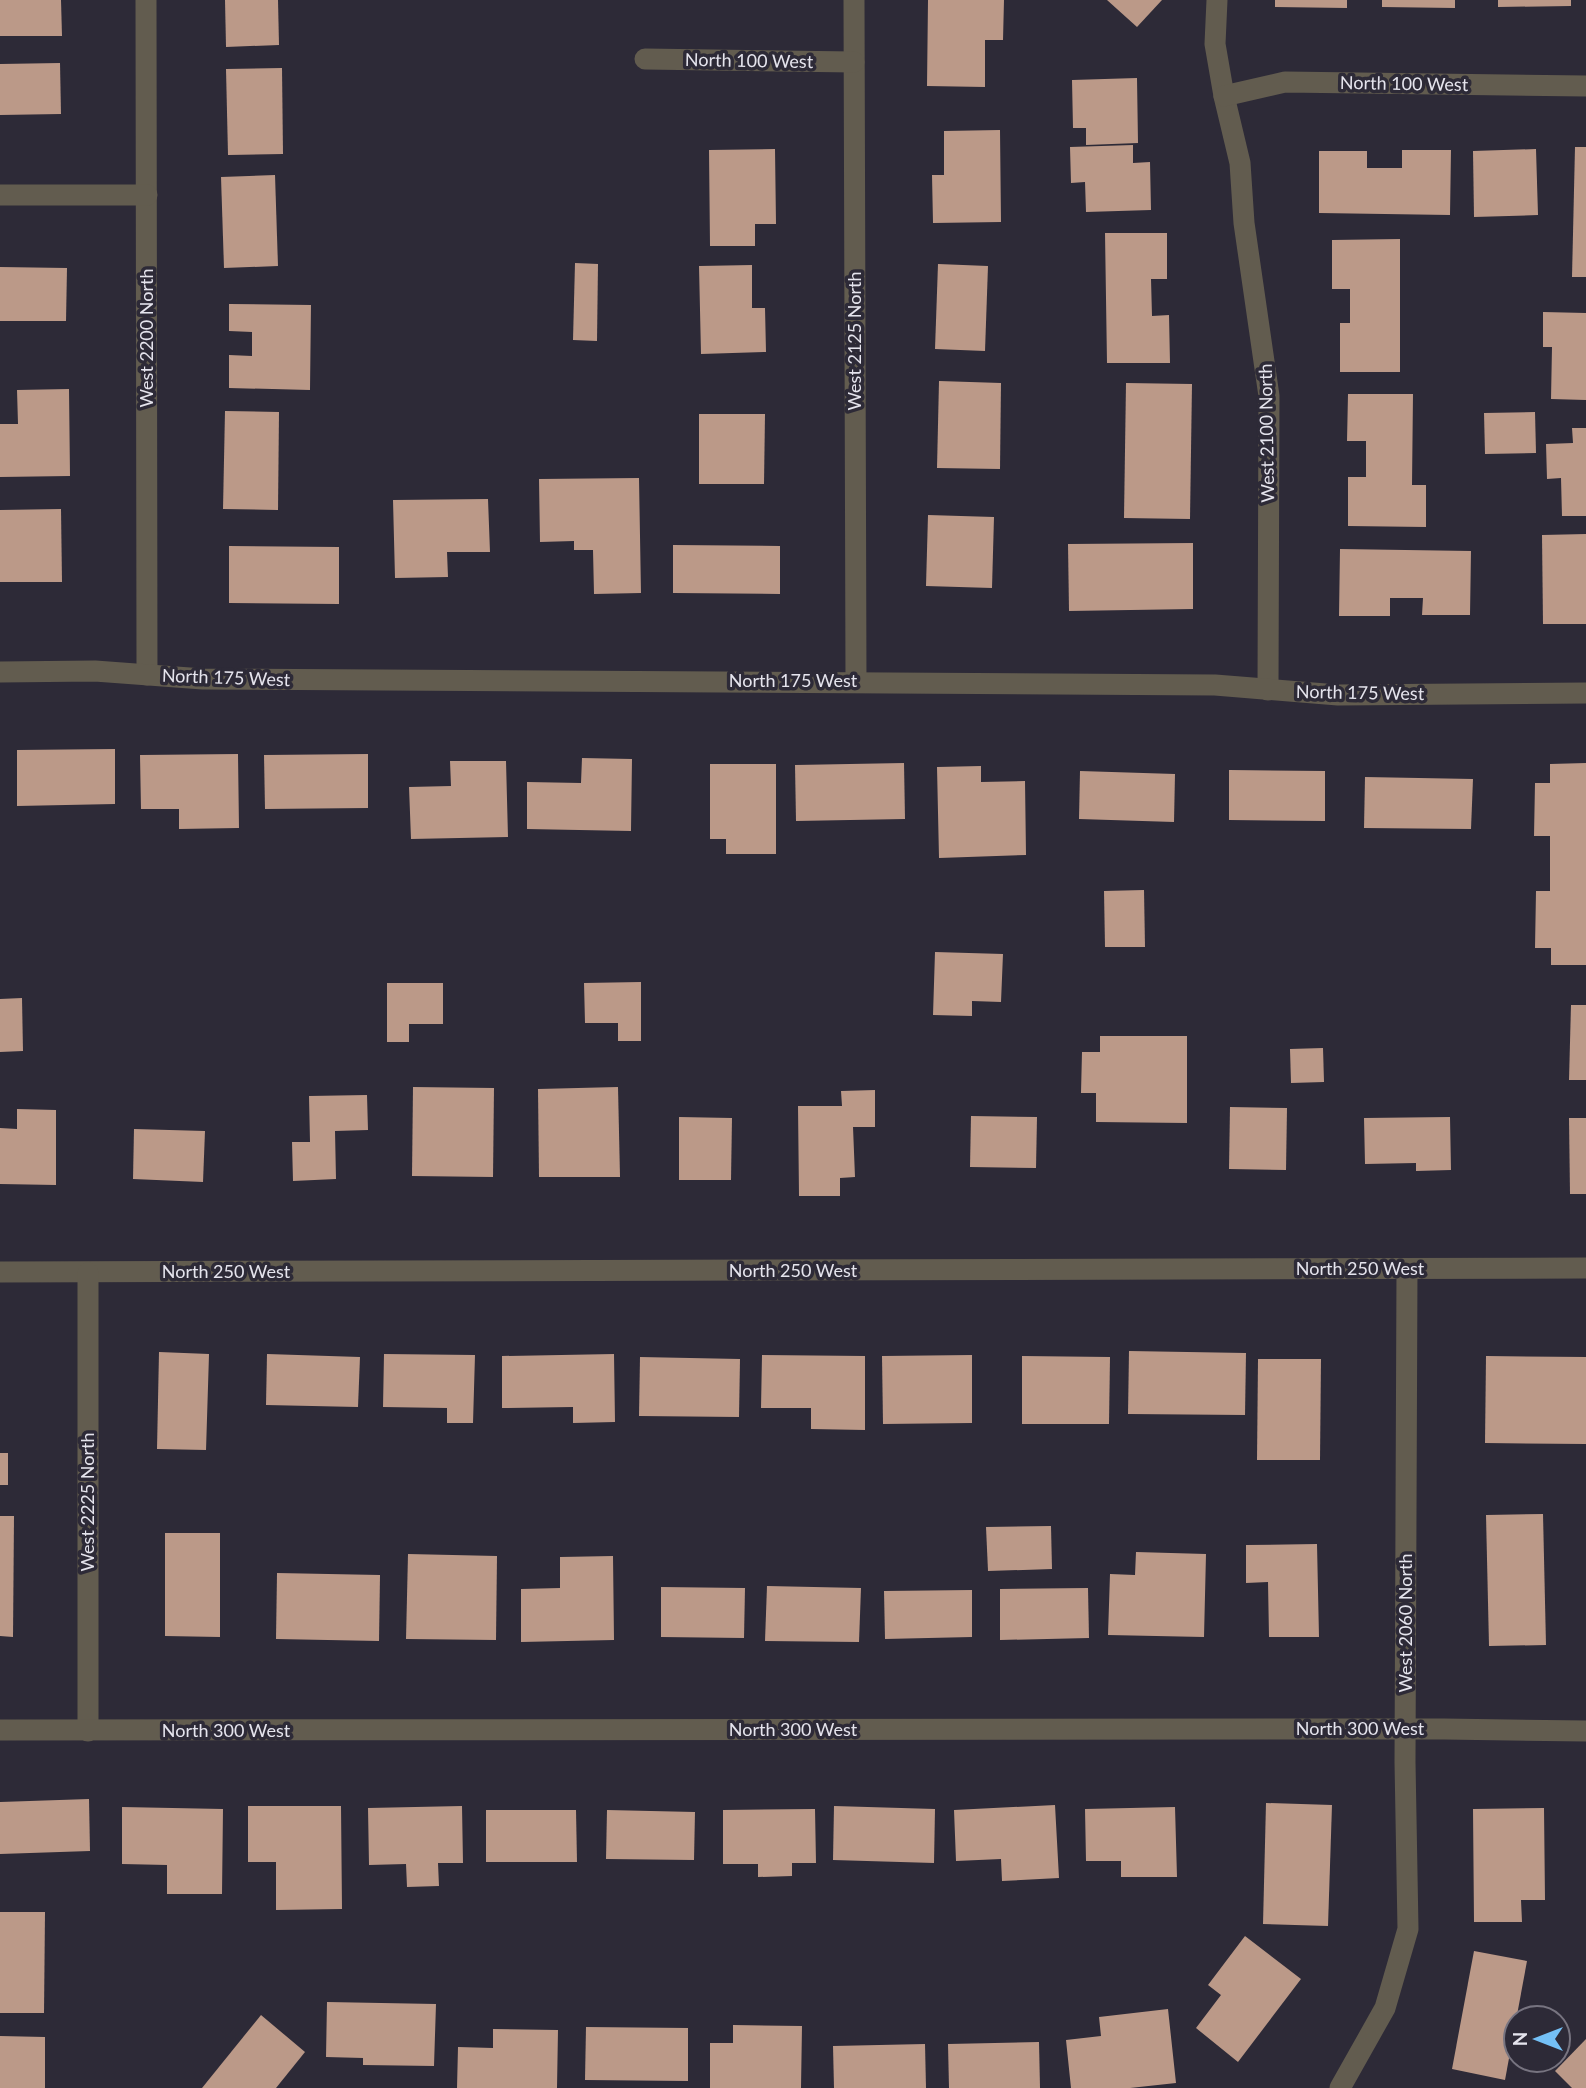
<svg xmlns="http://www.w3.org/2000/svg" width="1586" height="2088" viewBox="0 0 1586 2088" font-family="Lato,sans-serif">
  <rect width="100%" height="100%" fill="#2d2a37"/>
  <!-- building -->
  <g fill="#b98">
    <polygon points="0,0 61,0 62,36 0,36"/>
    <polygon points="225,0 278,0 279,45 226,47"/>
    <polygon points="928,0 1004,0 1003,40 985,40 985,87 927,86"/>
    <polygon points="1107,0 1162,0 1137,27"/>
    <polygon points="1275,0 1347,0 1347,8 1275,7"/>
    <polygon points="1382,0 1455,0 1455,8 1382,7"/>
    <polygon points="1498,0 1571,0 1571,6 1498,7"/>
    <polygon points="60,63 61,114 0,115 0,64"/>
    <polygon points="282,68 283,154 228,155 226,69"/>
    <polygon points="1137,78 1138,143 1086,145 1086,128 1073,128 1072,80"/>
    <polygon points="1000,130 1001,222 933,223 932,175 944,175 944,131"/>
    <polygon points="1133,145 1133,163 1150,162 1151,210 1086,212 1085,182 1071,183 1070,147"/>
    <polygon points="1575,147 1586,147 1586,277 1572,277"/>
    <polygon points="775,149 776,224 755,224 755,246 710,246 709,150"/>
    <polygon points="1536,149 1538,215 1474,217 1473,151"/>
    <polygon points="1402,150 1451,150 1450,215 1319,213 1319,151 1367,151 1367,168 1402,168"/>
    <polygon points="275,175 278,266 224,268 221,177"/>
    <polygon points="1105,233 1167,233 1167,279 1151,279 1152,316 1169,315 1170,363 1107,363"/>
    <polygon points="1400,239 1400,372 1340,372 1340,323 1350,323 1350,289 1332,289 1332,240"/>
    <polygon points="575,263 598,264 597,341 573,340"/>
    <polygon points="938,264 988,266 985,351 935,349"/>
    <polygon points="752,265 752,308 765,308 766,352 701,354 699,266"/>
    <polygon points="0,267 67,268 66,321 0,321"/>
    <polygon points="229,304 311,305 310,390 229,388 229,355 252,356 252,332 229,331"/>
    <polygon points="1543,312 1586,313 1586,400 1551,399 1552,347 1543,347"/>
    <polygon points="939,381 1001,383 1000,469 937,468"/>
    <polygon points="1126,383 1192,384 1190,519 1124,518"/>
    <polygon points="69,389 70,476 0,477 0,424 18,424 17,390"/>
    <polygon points="1348,394 1413,394 1412,485 1426,485 1426,527 1348,526 1348,477 1366,477 1366,441 1347,441"/>
    <polygon points="225,411 279,412 278,510 223,509"/>
    <polygon points="1535,412 1536,453 1485,454 1484,413"/>
    <polygon points="699,414 765,414 764,484 699,484"/>
    <polygon points="1572,428 1586,428 1586,516 1562,516 1561,478 1547,479 1546,444 1573,443"/>
    <polygon points="639,478 641,593 594,594 593,550 574,550 574,541 540,542 539,479"/>
    <polygon points="488,499 490,552 447,552 448,577 395,578 393,500"/>
    <polygon points="61,509 62,582 0,582 0,510"/>
    <polygon points="928,515 994,517 992,588 926,586"/>
    <polygon points="1586,534 1586,624 1543,624 1542,535"/>
    <polygon points="1193,543 1193,609 1069,611 1068,544"/>
    <polygon points="673,545 780,546 780,594 673,593"/>
    <polygon points="229,546 339,547 339,604 229,603"/>
    <polygon points="1340,549 1471,551 1470,615 1422,615 1423,598 1390,598 1390,616 1339,616"/>
    <polygon points="115,749 115,804 17,806 17,750"/>
    <polygon points="238,754 239,828 179,829 179,809 141,809 140,755"/>
    <polygon points="368,754 368,808 265,809 264,755"/>
    <polygon points="582,758 632,759 631,831 527,829 527,782 581,783"/>
    <polygon points="450,761 506,761 508,837 411,839 409,787 451,786"/>
    <polygon points="904,763 905,819 796,821 795,765"/>
    <polygon points="1586,763 1586,965 1551,965 1551,948 1535,948 1536,891 1550,891 1550,836 1534,836 1535,783 1550,783 1550,764"/>
    <polygon points="710,764 776,764 776,854 726,854 726,839 710,839"/>
    <polygon points="981,766 981,782 1025,781 1026,855 939,858 937,767"/>
    <polygon points="1229,770 1325,771 1325,821 1229,820"/>
    <polygon points="1080,771 1175,774 1174,822 1079,819"/>
    <polygon points="1365,777 1473,779 1471,829 1364,828"/>
    <polygon points="1144,890 1145,947 1105,947 1104,891"/>
    <polygon points="935,952 1003,954 1001,1002 972,1001 972,1016 933,1015"/>
    <polygon points="641,982 641,1041 618,1041 618,1023 585,1023 584,983"/>
    <polygon points="387,983 443,983 443,1024 409,1024 409,1042 387,1042"/>
    <polygon points="22,998 23,1051 0,1052 0,999"/>
    <polygon points="1571,1005 1586,1005 1586,1080 1569,1080"/>
    <polygon points="1100,1036 1187,1036 1187,1123 1096,1122 1096,1093 1081,1093 1082,1052 1100,1052"/>
    <polygon points="1323,1048 1324,1082 1291,1083 1290,1049"/>
    <polygon points="413,1087 494,1088 493,1177 412,1176"/>
    <polygon points="618,1087 620,1177 539,1177 538,1089"/>
    <polygon points="875,1090 875,1127 853,1127 855,1177 840,1178 840,1196 799,1196 798,1106 842,1106 841,1091"/>
    <polygon points="367,1095 368,1130 335,1131 336,1179 293,1181 292,1142 310,1142 309,1096"/>
    <polygon points="1230,1107 1287,1108 1286,1170 1229,1169"/>
    <polygon points="17,1109 56,1110 56,1185 0,1184 0,1128 17,1129"/>
    <polygon points="971,1116 1037,1117 1036,1168 970,1167"/>
    <polygon points="679,1117 732,1118 731,1180 679,1180"/>
    <polygon points="1450,1117 1451,1170 1416,1171 1416,1163 1365,1164 1364,1118"/>
    <polygon points="1569,1118 1586,1118 1586,1194 1570,1194"/>
    <polygon points="134,1129 205,1131 203,1182 133,1179"/>
    <polygon points="1129,1351 1246,1353 1245,1415 1128,1414"/>
    <polygon points="159,1352 209,1354 206,1450 157,1449"/>
    <polygon points="267,1354 360,1357 358,1407 266,1405"/>
    <polygon points="384,1354 475,1355 473,1423 447,1423 447,1408 383,1407"/>
    <polygon points="614,1354 615,1422 573,1423 573,1407 502,1408 502,1356"/>
    <polygon points="762,1355 865,1356 865,1430 811,1429 811,1408 761,1408"/>
    <polygon points="972,1355 972,1423 883,1424 882,1356"/>
    <polygon points="1022,1356 1110,1357 1109,1424 1022,1424"/>
    <polygon points="1486,1356 1586,1357 1586,1444 1485,1443"/>
    <polygon points="640,1357 740,1359 739,1417 639,1416"/>
    <polygon points="1258,1359 1321,1359 1320,1460 1257,1460"/>
    <rect x="0" y="1453" width="8" height="32"/>
    <polygon points="1543,1514 1546,1645 1489,1646 1486,1515"/>
    <polygon points="0,1516 14,1516 13,1637 0,1636"/>
    <polygon points="1051,1526 1052,1569 988,1571 986,1527"/>
    <polygon points="165,1533 220,1533 220,1637 165,1636"/>
    <polygon points="1317,1544 1319,1637 1269,1637 1268,1582 1246,1583 1246,1545"/>
    <polygon points="1136,1552 1206,1554 1204,1637 1108,1635 1110,1574 1135,1575"/>
    <polygon points="408,1554 497,1556 496,1640 406,1639"/>
    <polygon points="613,1556 614,1640 521,1642 521,1589 560,1588 560,1557"/>
    <polygon points="277,1573 380,1575 379,1641 276,1639"/>
    <polygon points="767,1586 861,1588 859,1642 765,1641"/>
    <polygon points="661,1587 745,1588 744,1638 661,1637"/>
    <polygon points="1088,1588 1089,1638 1000,1640 1000,1589"/>
    <polygon points="972,1590 972,1637 885,1639 884,1591"/>
    <polygon points="89,1799 90,1851 0,1854 0,1802"/>
    <polygon points="1266,1803 1332,1805 1328,1926 1263,1924"/>
    <polygon points="1055,1805 1059,1878 1002,1881 1001,1859 956,1861 954,1810"/>
    <polygon points="248,1806 341,1806 342,1909 276,1910 276,1862 248,1862"/>
    <polygon points="462,1806 463,1863 438,1863 439,1886 407,1887 406,1864 369,1865 368,1808"/>
    <polygon points="834,1806 935,1809 934,1863 833,1860"/>
    <polygon points="122,1807 223,1809 222,1894 167,1894 167,1865 122,1864"/>
    <polygon points="1175,1807 1177,1877 1121,1877 1121,1861 1086,1861 1085,1809"/>
    <polygon points="1544,1808 1545,1900 1521,1900 1522,1922 1474,1922 1473,1809"/>
    <polygon points="815,1809 816,1863 792,1863 792,1876 758,1877 758,1864 723,1864 723,1810"/>
    <polygon points="486,1810 576,1810 577,1862 486,1862"/>
    <polygon points="607,1810 695,1812 694,1860 606,1859"/>
    <polygon points="0,1912 45,1912 44,2013 0,2013"/>
    <polygon points="1245,1936 1301,1979 1238,2062 1196,2028 1221,1995 1208,1985"/>
    <polygon points="1474,1951 1527,1961 1505,2080 1452,2069"/>
    <polygon points="327,2002 436,2004 434,2066 363,2065 363,2058 326,2057"/>
    <polygon points="1168,2009 1176,2083 1130,2088 1071,2088 1066,2040 1101,2036 1099,2017"/>
    <polygon points="261,2015 305,2052 276,2088 202,2088"/>
    <polygon points="733,2025 802,2026 801,2088 710,2088 710,2043 733,2043"/>
    <polygon points="586,2027 688,2028 688,2081 585,2080"/>
    <polygon points="493,2029 558,2030 557,2088 457,2088 458,2047 493,2048"/>
    <polygon points="0,2036 45,2037 45,2088 0,2088"/>
    <polygon points="1586,2039 1586,2088 1572,2088 1555,2071"/>
    <polygon points="1039,2042 1040,2088 949,2088 948,2044"/>
    <polygon points="925,2044 926,2088 834,2088 833,2046"/>
  </g>
  <g fill="none" stroke-linecap="round" stroke-linejoin="round">
    <!-- minor -->
    <g stroke="#625c4f" stroke-width="21">
      <polyline points="146,0 147,675"/>
      <polyline points="854,0 856,682"/>
      <polyline points="1217,0 1215,44 1224,96 1240,163 1244,223 1269,396 1268,690"/>
      <polyline points="645,59 854,62"/>
      <polyline points="1224,96 1285,82 1586,86"/>
      <polyline points="0,195 147,195"/>
      <polyline points="0,672 95,671 203,679 1215,685 1338,695 1586,693"/>
      <polyline points="0,1272 1586,1268"/>
      <polyline points="88,1273 88,1731"/>
      <polyline points="0,1730 1444,1729 1586,1731"/>
      <polyline points="1340,2088 1385,2008 1408,1929 1405,1762 1407,1269"/>
    </g>
  </g>
  <g text-anchor="middle" stroke-width="7" stroke-linejoin="round" paint-order="stroke">
    <!-- street labels -->
    <g font-size="18" fill="#e5e4ed" stroke="#2d2a37">
      <text transform="translate(749 61) rotate(1)" y="6">North 100 West</text>
      <text transform="translate(1404 84) rotate(1)" y="6">North 100 West</text>
      <text transform="translate(147 338) rotate(-90)" y="6">West 2200 North</text>
      <text transform="translate(855 341) rotate(-90)" y="6">West 2125 North</text>
      <text transform="translate(1267 433) rotate(-91)" y="6">West 2100 North</text>
      <text transform="translate(226 678) rotate(2)" y="6">North 175 West</text>
      <text x="793" y="687">North 175 West</text>
      <text transform="translate(1360 693) rotate(1)" y="6">North 175 West</text>
      <text x="1360" y="1275">North 250 West</text>
      <text x="793" y="1277">North 250 West</text>
      <text x="226" y="1278">North 250 West</text>
      <text transform="translate(88 1502) rotate(-90)" y="6">West 2225 North</text>
      <text transform="translate(1406 1623) rotate(-90)" y="6">West 2060 North</text>
      <text x="1360" y="1735">North 300 West</text>
      <text x="793" y="1736">North 300 West</text>
      <text x="226" y="1737">North 300 West</text>
    </g>
  </g>
  <!-- north arrow -->
  <g transform="translate(1537 2039) rotate(270)"><circle r="33" fill="#2d2a37" stroke="#777480" stroke-width="2"/>
  <path d="M0-5L12 26L0 18L-12 26Z" fill="#74c0f6"/>
  <text y="-10" font-size="19" font-weight="bold" text-anchor="middle" fill="#e5e4ed">N</text>
  </g>
</svg>
